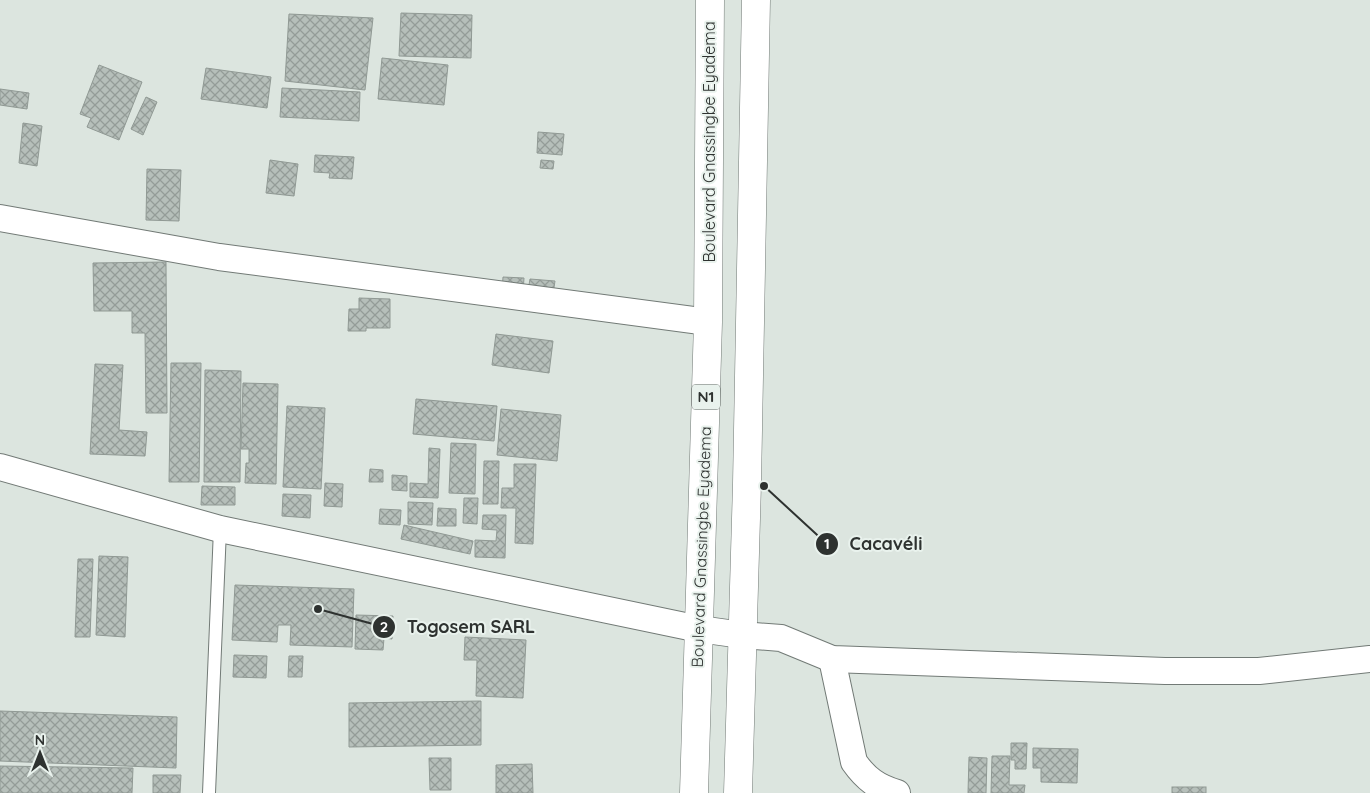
<svg xmlns="http://www.w3.org/2000/svg" width="1370" height="793" viewBox="0 0 1370 793" font-family="Quicksand,sans-serif">
  <defs>
    <pattern id="building-cross-hatch" width="8" height="8" patternUnits="userSpaceOnUse" patternTransform="scale(1.25)"><rect width="8" height="8" fill="#b6bfba"/><path d="M0 0l8 8M0 8l8-8" fill="none" stroke="#949c98"/></pattern>
  </defs>
  <rect width="100%" height="100%" fill="#dce5df"/>
  <!-- building -->
  <g fill="url(#building-cross-hatch)" stroke="#909994">
    <polygon points="401,13 472,15 471,58 399,56"/>
    <polygon points="289,14 373,18 365,90 285,81"/>
    <polygon points="382,58 448,65 444,105 378,99"/>
    <polygon points="99,65 142,82 119,140 87,127 91,118 80,114"/>
    <polygon points="206,68 271,77 267,108 201,99"/>
    <polygon points="282,88 360,92 359,121 280,117"/>
    <polygon points="0,89 29,93 27,109 0,105"/>
    <polygon points="146,97 157,102 143,135 131,129"/>
    <polygon points="23,123 42,126 37,166 19,163"/>
    <polygon points="538,132 564,134 562,155 537,153"/>
    <polygon points="315,155 354,157 352,179 329,178 330,173 314,172"/>
    <polygon points="270,160 298,164 294,196 266,193"/>
    <polygon points="541,160 554,161 553,169 540,168"/>
    <polygon points="147,169 181,170 179,221 146,220"/>
    <polygon points="166,262 167,413 146,413 145,333 132,333 132,311 94,311 93,263"/>
    <polygon points="503,277 524,278 523,292 502,291"/>
    <polygon points="530,279 555,281 553,294 528,291"/>
    <polygon points="359,298 390,299 390,328 366,328 366,331 348,331 349,309 359,309"/>
    <polygon points="496,334 553,341 549,373 492,365"/>
    <polygon points="171,363 201,363 199,482 169,482"/>
    <polygon points="95,364 123,365 119,430 147,432 145,456 90,454"/>
    <polygon points="205,370 241,371 240,482 204,482"/>
    <polygon points="243,383 278,384 276,484 245,483 246,463 249,463 249,449 241,449"/>
    <polygon points="416,399 497,406 494,441 413,434"/>
    <polygon points="287,406 325,408 321,489 283,487"/>
    <polygon points="501,409 561,415 557,461 497,455"/>
    <polygon points="451,443 476,444 475,494 449,493"/>
    <polygon points="429,448 440,449 438,498 410,497 410,483 428,484"/>
    <polygon points="484,461 499,461 498,504 483,504"/>
    <polygon points="514,464 536,464 533,544 515,543 516,508 501,508 502,488 514,488"/>
    <polygon points="370,469 383,470 383,482 369,482"/>
    <polygon points="392,475 407,476 407,491 392,490"/>
    <polygon points="325,483 343,484 342,507 324,506"/>
    <polygon points="202,486 235,487 235,505 201,505"/>
    <polygon points="283,494 311,495 310,518 282,516"/>
    <polygon points="464,498 478,498 477,524 463,523"/>
    <polygon points="408,502 433,503 432,525 408,524"/>
    <polygon points="438,508 456,509 456,526 437,526"/>
    <polygon points="380,509 401,510 400,525 379,524"/>
    <polygon points="483,515 506,515 505,558 475,557 475,540 496,541 497,530 482,529"/>
    <polygon points="404,525 473,541 470,554 401,539"/>
    <polygon points="99,556 128,557 125,637 96,635"/>
    <polygon points="78,559 93,559 90,637 75,637"/>
    <polygon points="235,585 354,589 352,647 290,645 291,625 278,625 277,642 232,640"/>
    <polygon points="356,615 393,616 392,639 384,638 383,650 355,649"/>
    <polygon points="465,637 526,640 523,698 476,696 477,660 464,660"/>
    <polygon points="234,655 267,656 266,678 233,677"/>
    <polygon points="289,656 303,656 302,677 288,677"/>
    <polygon points="481,701 481,745 349,747 349,703"/>
    <polygon points="0,711 177,717 176,768 0,761"/>
    <polygon points="1011,743 1027,743 1026,769 1015,769 1015,760 1011,760"/>
    <polygon points="1033,748 1078,749 1077,783 1041,782 1041,768 1033,768"/>
    <polygon points="992,756 1010,756 1009,785 1025,785 1024,793 991,793"/>
    <polygon points="969,757 987,758 986,793 968,793"/>
    <polygon points="429,758 451,758 451,790 430,790"/>
    <polygon points="532,764 533,793 496,793 496,765"/>
    <polygon points="0,766 133,768 132,793 0,793"/>
    <polygon points="153,775 181,775 180,793 153,793"/>
    <rect x="1172" y="787" width="34" height="6"/>
  </g>
  <g fill="none" stroke-linecap="round" stroke-linejoin="round">
    <!-- lane casing -->
    <g stroke="#727a76" stroke-width="14">
      <polyline id="lane" points="209,793 220,529"/>
    </g>
    <!-- street casing -->
    <g stroke="#727a76" stroke-width="28">
      <g id="street">
        <polyline points="0,218 219,257 708,322"/>
        <polyline points="0,467 220,529 699,629 742,635 781,638 832,659 1165,671 1259,671 1370,659"/>
        <path d="M832 659 854 762C866 779 877 787 897 793"/>
      </g>
    </g>
    <!-- highway casing -->
    <g stroke="#727a76" stroke-width="29">
      <g id="highway">
        <polyline points="694,793 708,322 710,0"/>
        <polyline points="738,793 747,484 756,0"/>
      </g>
    </g>
    <!-- lane -->
    <use href="#lane" stroke="#fff" stroke-width="12"/>
    <!-- street -->
    <use href="#street" stroke="#fff" stroke-width="26"/>
    <!-- highway -->
    <use href="#highway" stroke="#fff" stroke-width="28"/>
  </g>
  <g text-anchor="middle" stroke-width="4" stroke-linejoin="round" paint-order="stroke">
    <!-- shield labels -->
    <rect fill="#e9f2ed" stroke="#666c69" stroke-width="1" x="692" y="384.5" width="28" height="25" rx="4"/>
    <g font-size="15" font-weight="bold" fill="#2e3230">
      <text x="706" y="402">N1</text>
    </g>
    <!-- street labels -->
    <g font-size="16" fill="#2e3230" stroke="#e9f2ed">
      <text transform="translate(709 142) rotate(-90)" y="6">Boulevard Gnassingbe Eyadema</text>
      <text transform="translate(701 547) rotate(-88)" y="6">Boulevard Gnassingbe Eyadema</text>
    </g>
  </g>
  <!-- callouts -->
  <path fill="none" stroke="#2e3230" stroke-width="2" d="M764 486L827 544M318 609L384 627"/>
  <g fill="#2e3230" stroke="#e9f2ed" stroke-width="2">
    <circle cx="764" cy="486" r="5"/>
    <circle cx="318" cy="609" r="5"/>
    <circle cx="827" cy="544" r="12"/>
    <circle cx="384" cy="627" r="12"/>
  </g>
  <g font-size="15" text-anchor="middle" font-weight="bold" fill="#fff">
    <text x="827" y="549">1</text>
    <text x="384" y="632">2</text>
  </g>
  <g font-size="18" text-anchor="middle" font-weight="bold" fill="#2e3230" stroke="#e9f2ed" stroke-width="4" stroke-linejoin="round" paint-order="stroke">
    <text x="886" y="550">Cacavéli</text>
    <text x="471" y="633">Togosem SARL</text>
  </g>
  <!-- north arrow -->
  <g transform="translate(40 753)" stroke="#e9f2ed" stroke-width="4" paint-order="stroke">
  <path d="M0-4L9 19L0 12L-9 19Z" fill="#2e3230"/>
  <text y="-8" font-size="14" font-weight="bold" text-anchor="middle" fill="#2e3230">N</text>
  </g>
</svg>
